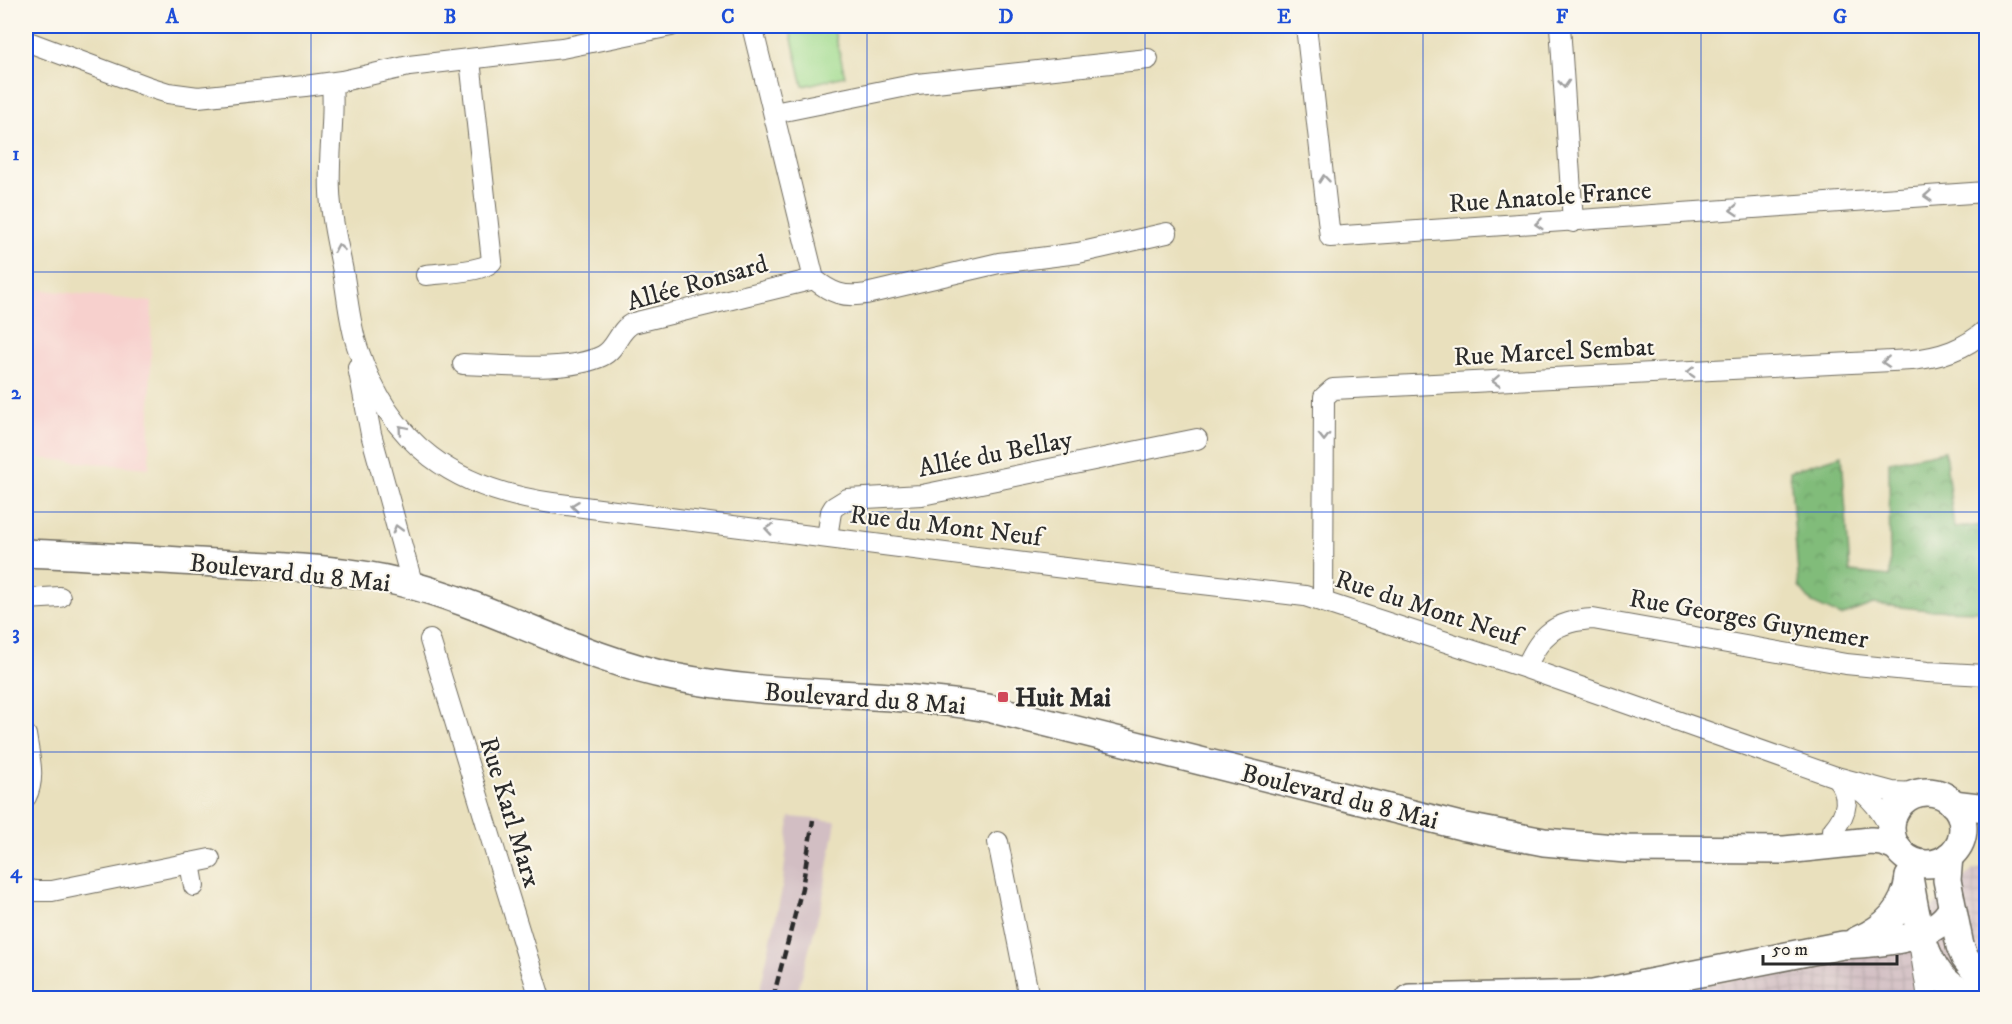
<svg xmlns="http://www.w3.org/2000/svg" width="2012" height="1024" viewBox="0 0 2012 1024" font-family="'IM FELL DW Pica',serif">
  <defs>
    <pattern id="industrial-grid" width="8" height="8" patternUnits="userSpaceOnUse" patternTransform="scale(1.5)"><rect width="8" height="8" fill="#d2bec3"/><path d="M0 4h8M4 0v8" fill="none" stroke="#b4a3a8"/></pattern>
    <pattern id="forest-crowns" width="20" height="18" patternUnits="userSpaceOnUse" patternTransform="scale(1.5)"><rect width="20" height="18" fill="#81bc7a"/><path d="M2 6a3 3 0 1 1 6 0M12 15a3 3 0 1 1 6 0" fill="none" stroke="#6a9964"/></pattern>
  </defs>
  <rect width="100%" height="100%" fill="#fbf7ec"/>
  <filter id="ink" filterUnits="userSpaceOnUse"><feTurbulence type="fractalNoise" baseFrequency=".0167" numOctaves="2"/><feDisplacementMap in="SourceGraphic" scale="12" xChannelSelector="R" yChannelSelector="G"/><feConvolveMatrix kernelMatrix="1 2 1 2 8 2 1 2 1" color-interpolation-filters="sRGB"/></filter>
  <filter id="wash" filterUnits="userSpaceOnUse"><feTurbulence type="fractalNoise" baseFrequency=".008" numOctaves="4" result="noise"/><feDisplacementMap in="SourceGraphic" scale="24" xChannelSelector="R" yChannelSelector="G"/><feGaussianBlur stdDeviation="1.35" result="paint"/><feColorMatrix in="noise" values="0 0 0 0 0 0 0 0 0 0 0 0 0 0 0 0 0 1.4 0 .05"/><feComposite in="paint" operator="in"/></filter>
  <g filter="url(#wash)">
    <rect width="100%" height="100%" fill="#e9e0bd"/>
    <!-- built -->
    <polygon fill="#f7d0cd" points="26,288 152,302 149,468 26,457"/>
    <!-- industrial -->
    <polygon fill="url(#industrial-grid)" points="1986,868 1986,998 1626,998 1884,951 1973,870"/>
    <!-- railway -->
    <polygon fill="#d2bec3" points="790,817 836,821 822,902 796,998 758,998 782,890"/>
    <!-- forest -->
    <polygon fill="url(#forest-crowns)" stroke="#567452" stroke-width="1.5" points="1986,390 1986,611 1929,610 1873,604 1841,616 1812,603 1799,587 1790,471 1842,455 1850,572 1890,576 1889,462 1945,451 1954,528 1983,525"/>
    <!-- pitch -->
    <polygon fill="#a2dc90" stroke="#66845e" stroke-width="1.5" points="789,26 833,26 845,76 803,86"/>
  </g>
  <g filter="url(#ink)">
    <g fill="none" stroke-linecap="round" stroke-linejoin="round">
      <!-- street casing -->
      <g stroke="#6e6a5e" stroke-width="22">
        <g id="street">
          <path d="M752 26 814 279C831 293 844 298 866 294L999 263 1078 253 1167 233"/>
          <polyline points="1306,26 1330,237 1986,192"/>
          <polyline points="1560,26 1573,222"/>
          <polyline points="26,41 149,87 168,93 198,97 305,86 342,81 409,66 562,48 671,26"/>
          <path d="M332 83C335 119 328 155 330 192 331 220 339 249 344 277 348 301 350 326 358 349 390 445 455 489 552 503L1056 567 1305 596 1526 668 1836 777 1892 792 1921 793"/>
          <polyline points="774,113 917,84 1148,59"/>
          <path d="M426 275C441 273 484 272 492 261L470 60"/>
          <path d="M463 364C503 365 566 373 602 356 617 349 618 330 633 323L814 279"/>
          <polyline points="358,367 371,434 413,586"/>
          <polyline points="827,537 831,512 834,507 847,499 922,495 1197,439"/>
          <polyline points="26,599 60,597"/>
          <path d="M1323 601 1324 397 1333 389 1912 360C1941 357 1965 349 1986 330"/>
          <polyline points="430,640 540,998"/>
          <path d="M1526 668C1540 634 1556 621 1593 619L1846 664 1928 672 1986 675"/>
          <path d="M26 735C29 756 36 778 26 797"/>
          <path d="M1852 785C1871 796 1882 812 1892 832"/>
          <path d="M1833 830C1848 813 1851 795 1836 777"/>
          <polyline points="998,842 1029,998"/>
          <polyline points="190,863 194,886"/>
          <polyline points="26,889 35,891 52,891 210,859"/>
          <polyline points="1920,948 1928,998"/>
        </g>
      </g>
      <!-- secondary casing -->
      <g stroke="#6e6a5e" stroke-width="30">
        <g id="secondary">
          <path d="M26 553C95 556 164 560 233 564 288 567 345 569 399 582 494 605 578 658 674 677 778 698 884 690 988 708L1461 826 1544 842 1626 849 1785 850 1871 841 1883 842 1898 848"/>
          <circle cx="1927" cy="828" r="36"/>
          <polyline points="1953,804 1986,808"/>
          <polyline points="1949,856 1947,880 1960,946 1965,958 1971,966 1986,976"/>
          <path d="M1909 877C1917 918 1925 1002 1986 992"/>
          <path d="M1858 940C1886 928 1905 909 1909 878"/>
          <path d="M1410 998 1593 994 1843 945C1876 943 1936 942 1952 908"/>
        </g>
      </g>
      <!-- street -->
      <use href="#street" stroke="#fff" stroke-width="20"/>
      <!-- secondary -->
      <use href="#secondary" stroke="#fff" stroke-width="27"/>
      <!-- rail -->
      <polyline stroke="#2b2b2b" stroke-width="4.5" stroke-dasharray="9 4.5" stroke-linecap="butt" points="773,998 802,888 813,820"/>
    </g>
    <!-- one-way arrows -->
    <defs><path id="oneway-chevron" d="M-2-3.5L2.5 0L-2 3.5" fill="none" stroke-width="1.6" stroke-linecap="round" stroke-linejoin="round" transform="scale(1.5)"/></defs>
    <g stroke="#a0a0a0">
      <use href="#oneway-chevron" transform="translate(1564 84) rotate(86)"/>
      <use href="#oneway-chevron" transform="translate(1324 179) rotate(-96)"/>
      <use href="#oneway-chevron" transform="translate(1928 196) rotate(176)"/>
      <use href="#oneway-chevron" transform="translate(1734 210) rotate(176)"/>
      <use href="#oneway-chevron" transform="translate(1539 224) rotate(176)"/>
      <use href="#oneway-chevron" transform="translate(339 248) rotate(-100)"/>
      <use href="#oneway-chevron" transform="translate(1886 362) rotate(177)"/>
      <use href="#oneway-chevron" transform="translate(1691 372) rotate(177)"/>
      <use href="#oneway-chevron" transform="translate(1496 381) rotate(177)"/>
      <use href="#oneway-chevron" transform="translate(402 429) rotate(-130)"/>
      <use href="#oneway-chevron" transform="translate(1324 437) rotate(90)"/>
      <use href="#oneway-chevron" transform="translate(575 506) rotate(-173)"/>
      <use href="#oneway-chevron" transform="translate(397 529) rotate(-106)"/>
      <use href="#oneway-chevron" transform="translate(769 529) rotate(-172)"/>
    </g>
  </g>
  <!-- grid -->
  <path fill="none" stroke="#1d4ed8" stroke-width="1.5" stroke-opacity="0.55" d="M311 26V998M589 26V998M867 26V998M1145 26V998M1423 26V998M1701 26V998M26 272H1986M26 512H1986M26 752H1986"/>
  <!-- markers -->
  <rect fill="#d1495b" stroke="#fbf7ec" stroke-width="2" x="997" y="691" width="12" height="12" rx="3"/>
  <g text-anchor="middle" stroke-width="4.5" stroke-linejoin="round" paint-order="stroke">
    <!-- street labels -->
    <g font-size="26" fill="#2b2b2b" stroke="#fbf7ec">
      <text transform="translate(1550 196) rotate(-4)" y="9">Rue Anatole France</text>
      <text transform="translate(697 282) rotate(-16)" y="9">Allée Ronsard</text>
      <text transform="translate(1554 351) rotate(-3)" y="9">Rue Marcel Sembat</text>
      <text transform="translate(995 453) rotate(-11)" y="9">Allée du Bellay</text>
      <text transform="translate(946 525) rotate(7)" y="9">Rue du Mont Neuf</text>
      <text transform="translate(290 572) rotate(6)" y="9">Boulevard du 8 Mai</text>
      <text transform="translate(1428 607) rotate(18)" y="9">Rue du Mont Neuf</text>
      <text transform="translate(1749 618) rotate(10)" y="9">Rue Georges Guynemer</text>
      <text transform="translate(865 698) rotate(4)" y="9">Boulevard du 8 Mai</text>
      <text transform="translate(1340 796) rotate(14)" y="9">Boulevard du 8 Mai</text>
      <text transform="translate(511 812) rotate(73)" y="9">Rue Karl Marx</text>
    </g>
    <!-- poi labels -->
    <g font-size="26" font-weight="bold" fill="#2b2b2b" stroke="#fbf7ec" text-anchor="start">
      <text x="1015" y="706">Huit Mai</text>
    </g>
  </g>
  <!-- margin -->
  <rect width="2012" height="1024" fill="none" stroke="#fbf7ec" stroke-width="66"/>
  <!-- scale -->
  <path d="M1763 955v9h134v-9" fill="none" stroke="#2b2b2b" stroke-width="3"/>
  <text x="1772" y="955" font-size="18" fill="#2b2b2b" stroke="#fbf7ec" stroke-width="4.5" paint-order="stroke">50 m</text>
  <rect x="33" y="33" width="1946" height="958" fill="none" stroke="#1d4ed8" stroke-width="2"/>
  <g font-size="20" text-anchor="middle" font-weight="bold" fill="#1d4ed8">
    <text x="172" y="23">A</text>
    <text x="450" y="23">B</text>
    <text x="728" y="23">C</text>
    <text x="1006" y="23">D</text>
    <text x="1284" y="23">E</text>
    <text x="1562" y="23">F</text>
    <text x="1840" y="23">G</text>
    <text x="16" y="160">1</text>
    <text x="16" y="399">2</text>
    <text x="16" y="639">3</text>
    <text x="16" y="878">4</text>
  </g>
</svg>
